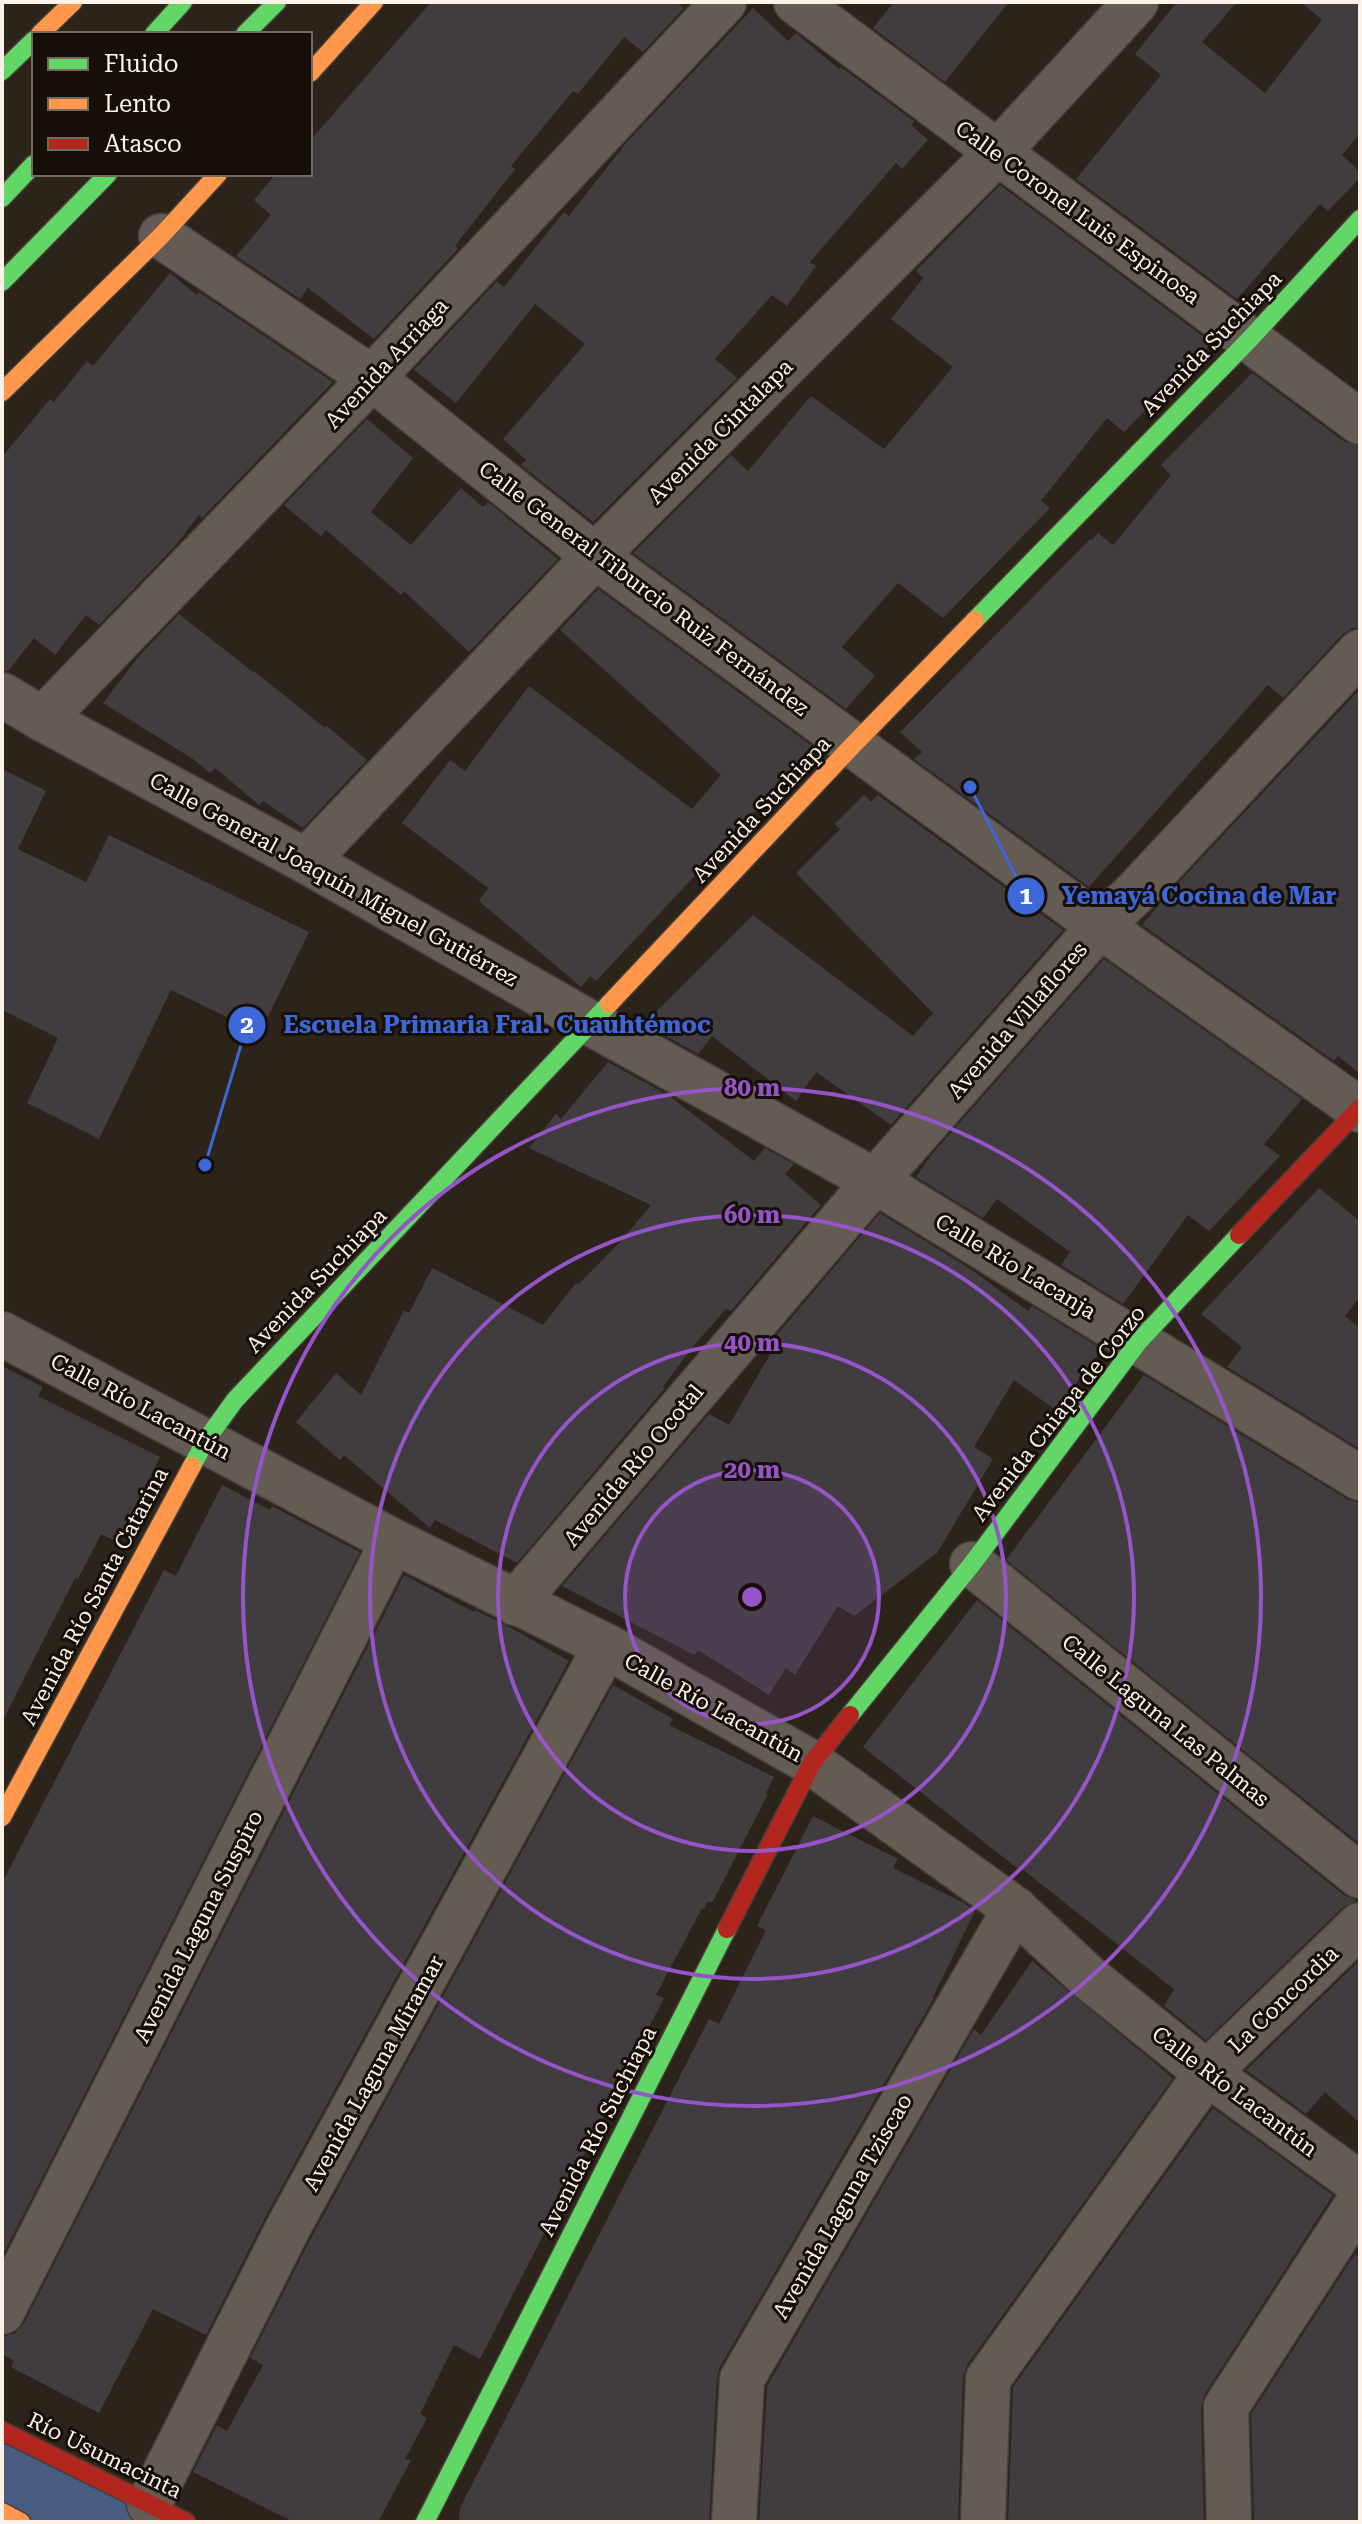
<svg xmlns="http://www.w3.org/2000/svg" width="1362" height="2524" viewBox="0 0 1362 2524" font-family="'Roboto Serif',serif">
  <rect width="100%" height="100%" fill="#2c241a"/>
  <g fill="none" stroke-linecap="round" stroke-linejoin="round">
    <!-- river -->
    <polyline stroke="#485b81" stroke-width="76" points="2,2471 97,2522"/>
  </g>
  <!-- building -->
  <g fill="#413c40">
    <polygon points="431,2 677,2 684,8 643,52 624,37 578,94 573,91 511,166 515,169 455,246 458,249 374,339 308,288 300,299 236,256 271,215 254,200 276,174 310,174 310,141"/>
    <polygon points="894,2 1009,2 945,82 873,28"/>
    <polygon points="1177,2 1237,2 1202,42 1265,93 1322,20 1301,2 1360,2 1360,134 1342,155 1360,172 1360,178 1328,211 1320,204 1237,299 1076,179 1161,75 1135,54"/>
    <polygon points="753,8 788,41 796,33 839,69 841,67 914,121 911,125 928,140 902,169 896,163 810,262 816,266 787,306 772,295 715,359 737,378 593,522 521,465 526,460 503,439 585,344 535,304 456,403 414,370 497,281 504,287 564,212 569,216 626,143"/>
    <polygon points="1000,185 1212,343 1124,432 1107,418 1041,501 1050,508 943,618 898,583 842,647 875,676 846,709 633,553 731,455 748,471 811,396 884,449 953,367 891,319 923,278 916,271"/>
    <polygon points="170,273 197,295 199,292 333,382 202,518 199,515 176,545 99,625 86,615 55,655 34,638 8,671 2,670 2,457 50,399 54,402 87,361 93,366"/>
    <polygon points="1252,373 1345,442 1360,446 1360,628 1352,628 1342,635 1283,698 1268,685 1089,887 914,759 922,752 900,732 1090,539 1092,540 1098,533 1113,545 1171,475 1161,465"/>
    <polygon points="367,419 413,458 371,512 411,545 461,488 483,507 488,502 558,559 469,652 404,591 401,595 326,530 321,536 284,505"/>
    <polygon points="598,589 815,748 596,981 590,976 581,987 479,901 488,888 402,823 450,760 465,771 529,686 692,809 721,775 560,630"/>
    <polygon points="179,614 253,672 254,671 325,728 327,726 367,760 303,828 263,801 259,805 215,768 210,773 193,759 103,703 139,656"/>
    <polygon points="1360,689 1360,1074 1338,1056 1334,1061 1142,925 1166,896"/>
    <polygon points="2,769 46,791 18,849 86,882 109,835 309,932 260,1033 171,990 99,1139 27,1103 58,1038 2,1010"/>
    <polygon points="864,795 871,802 878,795 1063,930 891,1125 816,1072 796,1101 712,1036 698,1054 644,1024 753,915 913,1036 933,1013 796,873 840,829 835,824"/>
    <polygon points="1104,959 1302,1099 1264,1144 1280,1156 1209,1231 1188,1215 1123,1304 1061,1265 1070,1252 997,1199 983,1218 916,1177 932,1154"/>
    <polygon points="608,1062 668,1095 754,1161 765,1148 794,1164 785,1174 821,1205 731,1311 726,1309 691,1349 663,1387 665,1388 517,1563 435,1520 430,1528 344,1455 340,1460 296,1422 336,1373 361,1395 404,1310 409,1313 432,1268 543,1325 576,1283 579,1284 621,1241 651,1205 529,1148 556,1114 561,1119"/>
    <polygon points="1319,1188 1360,1221 1360,1297 1345,1316 1360,1328 1360,1449 1227,1367 1242,1347 1201,1314"/>
    <polygon points="880,1213 969,1268 1028,1311 1032,1306 1102,1349 1056,1410 1014,1380 974,1447 993,1459 937,1553 854,1616 838,1606 795,1675 786,1668 769,1695 698,1650 694,1655 562,1586 709,1414 729,1425 779,1339 775,1337"/>
    <polygon points="2,1366 43,1387 38,1396 160,1457 117,1542 101,1534 78,1579 75,1578 2,1722"/>
    <polygon points="1144,1375 1347,1499 1360,1503 1360,1844 1006,1560"/>
    <polygon points="222,1485 270,1510 272,1506 360,1552 2,2257 2,1883 164,1570 176,1576"/>
    <polygon points="404,1575 474,1612 475,1610 513,1629 569,1661 267,2214 206,2335 153,2309 99,2413 11,2367 14,2361 2,2354 2,2337 15,2333 24,2323"/>
    <polygon points="977,1600 1344,1895 1357,1901 1343,1907 1206,2040 1164,2006 1174,1989 1022,1869 1021,1871 863,1747"/>
    <polygon points="613,1685 673,1719 669,1725 774,1777 766,1793 768,1794 712,1903 708,1901 704,1909 702,1908 656,1995 664,1998 480,2359 454,2345 420,2414 427,2418 405,2459 411,2460 378,2522 294,2522 193,2472 217,2425 227,2431 263,2365 250,2358 311,2238"/>
    <polygon points="813,1816 898,1859 893,1868 964,1903 975,1911 933,1997 934,1998 720,2367 717,2378 709,2522 459,2522 460,2508 709,2019 719,2024 766,1930 757,1926"/>
    <polygon points="1360,1960 1360,2123 1325,2092 1306,2114 1246,2070"/>
    <polygon points="1032,1961 1173,2078 967,2365 963,2378 958,2522 759,2522 767,2386 974,2029 981,2035"/>
    <polygon points="1213,2108 1333,2195 1205,2394 1201,2408 1204,2522 1008,2522 1013,2387"/>
    <polygon points="1355,2254 1360,2258 1360,2522 1254,2522 1251,2414"/>
  </g>
  <g fill="none" stroke-linecap="round" stroke-linejoin="round">
    <!-- street casing -->
    <g stroke="#463e38" stroke-width="47">
      <g id="street">
        <polyline points="796,2 1360,422"/>
        <polyline points="161,236 372,378 595,556 1100,926 1360,1110"/>
        <polyline points="2,695 43,719 306,861 592,1024 875,1181 1360,1478"/>
        <polyline points="43,719 372,378 724,2"/>
        <polyline points="306,861 595,556 997,153 1136,2"/>
        <polyline points="2,1334 393,1541 606,1646 812,1763 1015,1909 1088,1977 1207,2073 1360,2184"/>
        <polyline points="972,1564 1360,1876"/>
        <polyline points="515,1603 875,1181 1100,926 1134,894 1360,652"/>
        <polyline points="2,2312 393,1541"/>
        <polyline points="149,2504 289,2226 606,1646"/>
        <polyline points="734,2522 742,2379 1015,1909"/>
        <polyline points="983,2522 988,2379 1207,2073 1360,1925"/>
        <polyline points="1229,2522 1226,2407 1360,2200"/>
      </g>
    </g>
    <!-- fast casing -->
    <g stroke="#463e38" stroke-width="21">
      <g id="fast">
        <polyline points="154,34 183,2"/>
        <polyline points="245,34 277,2"/>
        <polyline points="2,71 34,40"/>
        <polyline points="2,198 34,164"/>
        <polyline points="2,282 108,174"/>
        <polyline points="975,620 1250,339 1360,219"/>
        <polyline points="192,1466 206,1440 235,1400 609,1004"/>
        <polyline points="850,1715 972,1564 1139,1341 1239,1235"/>
        <polyline points="425,2522 727,1929"/>
      </g>
    </g>
    <!-- slow casing -->
    <g stroke="#463e38" stroke-width="21">
      <g id="slow">
        <polyline points="40,34 73,2"/>
        <polyline points="310,73 374,2"/>
        <polyline points="2,392 161,236 218,174"/>
        <polyline points="609,1004 853,745 975,620"/>
        <polyline points="2,1817 192,1466"/>
        <polyline points="2,2512 21,2522"/>
      </g>
    </g>
    <!-- jam casing -->
    <g stroke="#463e38" stroke-width="21">
      <g id="jam">
        <polyline points="1239,1235 1360,1108"/>
        <polyline points="727,1929 812,1763 850,1715"/>
        <polyline points="2,2431 186,2522"/>
      </g>
    </g>
    <!-- street -->
    <use href="#street" stroke="#635b54" stroke-width="44"/>
    <!-- fast -->
    <use href="#fast" stroke="#63d668" stroke-width="18"/>
    <!-- slow -->
    <use href="#slow" stroke="#ff974d" stroke-width="18"/>
    <!-- jam -->
    <use href="#jam" stroke="#b3261e" stroke-width="18"/>
  </g>
  <!-- distance rings -->
  <circle cx="752" cy="1597" r="127" fill="#9554c7" fill-opacity=".12"/>
  <g fill="none" stroke="#9554c7" stroke-width="4">
    <circle cx="752" cy="1597" r="127"/>
    <circle cx="752" cy="1597" r="254"/>
    <circle cx="752" cy="1597" r="382"/>
    <circle cx="752" cy="1597" r="509"/>
  </g>
  <g text-anchor="middle" stroke-width="6" stroke-linejoin="round" paint-order="stroke">
    <!-- street labels -->
    <g font-size="22" fill="#fcf2e7" stroke="#160f08">
      <text transform="translate(1078 212) rotate(36)" y="8">Calle Coronel Luis Espinosa</text>
      <text transform="translate(1211 343) rotate(-46)" y="8">Avenida Suchiapa</text>
      <text transform="translate(386 363) rotate(-47)" y="8">Avenida Arriaga</text>
      <text transform="translate(720 431) rotate(-45)" y="8">Avenida Cintalapa</text>
      <text transform="translate(644 588) rotate(37)" y="8">Calle General Tiburcio Ruiz Fernández</text>
      <text transform="translate(761 809) rotate(-47)" y="8">Avenida Suchiapa</text>
      <text transform="translate(334 879) rotate(29)" y="8">Calle General Joaquín Miguel Gutiérrez</text>
      <text transform="translate(1017 1020) rotate(-49)" y="8">Avenida Villaflores</text>
      <text transform="translate(1016 1266) rotate(31)" y="8">Calle Río Lacanja</text>
      <text transform="translate(316 1280) rotate(-46)" y="8">Avenida Suchiapa</text>
      <text transform="translate(141 1406) rotate(28)" y="8">Calle Río Lacantún</text>
      <text transform="translate(1058 1413) rotate(-52)" y="8">Avenida Chiapa de Corzo</text>
      <text transform="translate(633 1465) rotate(-50)" y="8">Avenida Río Ocotal</text>
      <text transform="translate(94 1596) rotate(-62)" y="8">Avenida Río Santa Catarina</text>
      <text transform="translate(714 1707) rotate(29)" y="8">Calle Río Lacantún</text>
      <text transform="translate(1166 1720) rotate(39)" y="8">Calle Laguna Las Palmas</text>
      <text transform="translate(198 1926) rotate(-63)" y="8">Avenida Laguna Suspiro</text>
      <text transform="translate(1283 1999) rotate(-44)" y="8">La Concordia</text>
      <text transform="translate(373 2073) rotate(-61)" y="8">Avenida Laguna Miramar</text>
      <text transform="translate(1235 2091) rotate(37)" y="8">Calle Río Lacantún</text>
      <text transform="translate(597 2131) rotate(-63)" y="8">Avenida Río Suchiapa</text>
      <text transform="translate(842 2206) rotate(-60)" y="8">Avenida Laguna Tziscao</text>
      <text transform="translate(105 2455) rotate(26)" y="8">Río Usumacinta</text>
    </g>
  </g>
  <circle cx="752" cy="1597" r="12" fill="#9554c7" stroke="#160f08" stroke-width="4"/>
  <g font-size="24" text-anchor="middle" font-weight="bold" fill="#9554c7" stroke="#160f08" stroke-width="6" stroke-linejoin="round" paint-order="stroke">
    <text x="752" y="1096">80 m</text>
    <text x="752" y="1223">60 m</text>
    <text x="752" y="1351">40 m</text>
    <text x="752" y="1478">20 m</text>
  </g>
  <!-- callouts -->
  <path fill="none" stroke="#3e67da" stroke-width="3" d="M970 787L1026 896M205 1165L247 1025"/>
  <g fill="#3e67da" stroke="#160f08" stroke-width="3">
    <circle cx="970" cy="787" r="8"/>
    <circle cx="205" cy="1165" r="8"/>
    <circle cx="1026" cy="896" r="20"/>
    <circle cx="247" cy="1025" r="20"/>
  </g>
  <g font-size="24" text-anchor="middle" font-weight="bold" fill="#fff">
    <text x="1026" y="904">1</text>
    <text x="247" y="1033">2</text>
  </g>
  <g font-size="24" text-anchor="middle" font-weight="bold" fill="#3e67da" stroke="#160f08" stroke-width="6" stroke-linejoin="round" paint-order="stroke">
    <text x="1199" y="904">Yemayá Cocina de Mar</text>
    <text x="497" y="1033">Escuela Primaria Fral. Cuauhtémoc</text>
  </g>
  <!-- border -->
  <rect width="1362" height="2524" fill="none" stroke="#fcf2e7" stroke-width="8"/>
  <!-- legend -->
  <rect x="32" y="32" width="280" height="144" fill="#160f08" stroke="#726a61" stroke-width="2"/>
  <rect x="48" y="58" width="40" height="12" fill="#63d668" stroke="#726a61" stroke-width="2"/>
  <text x="104" y="72" font-size="24" fill="#fcf2e7">Fluido</text>
  <rect x="48" y="98" width="40" height="12" fill="#ff974d" stroke="#726a61" stroke-width="2"/>
  <text x="104" y="112" font-size="24" fill="#fcf2e7">Lento</text>
  <rect x="48" y="138" width="40" height="12" fill="#b3261e" stroke="#726a61" stroke-width="2"/>
  <text x="104" y="152" font-size="24" fill="#fcf2e7">Atasco</text>
</svg>
